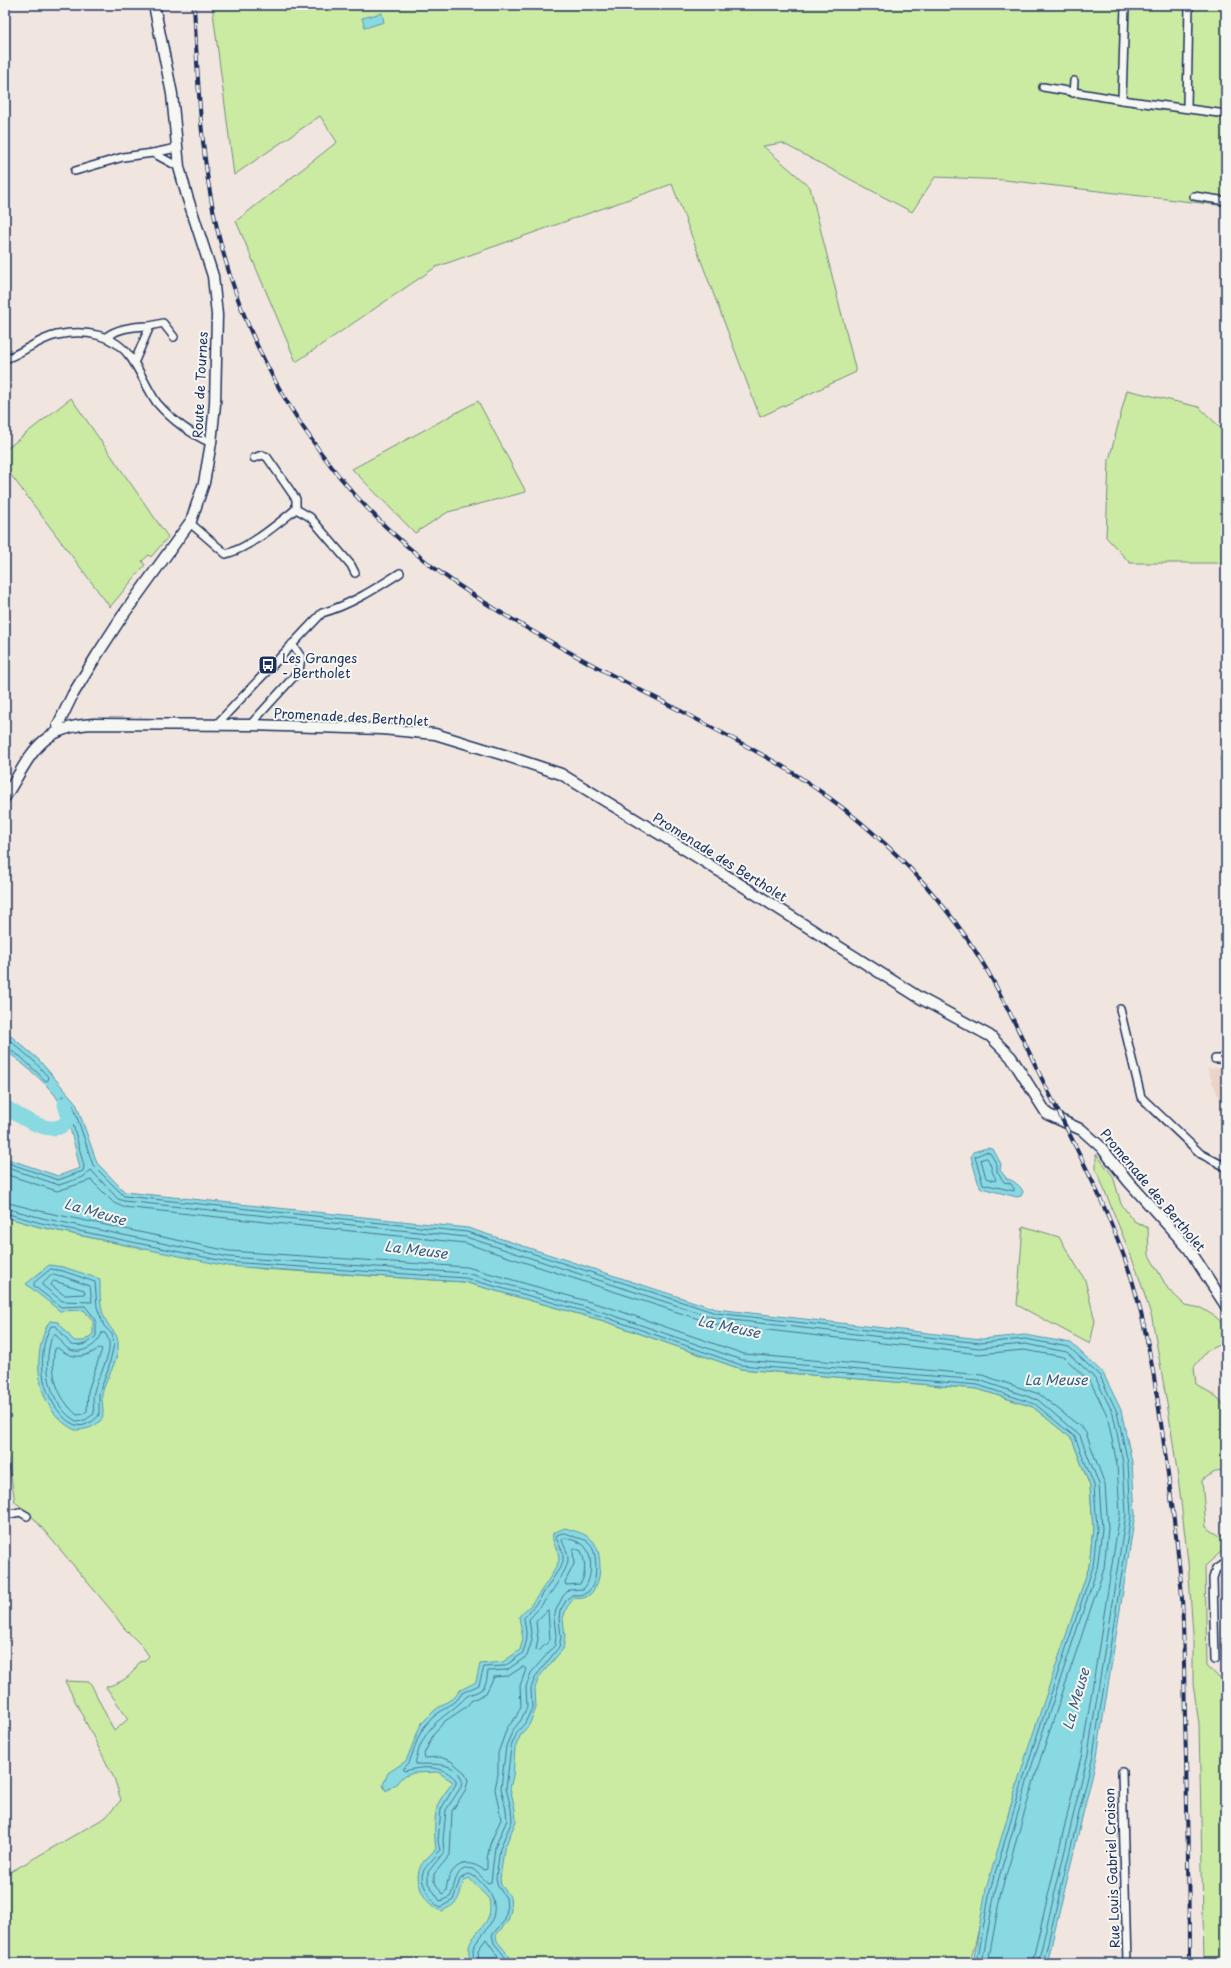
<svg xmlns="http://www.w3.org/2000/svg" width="1231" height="1968" viewBox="0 0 1231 1968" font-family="'Playpen Sans',sans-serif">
  <rect width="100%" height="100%" fill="#f1e6df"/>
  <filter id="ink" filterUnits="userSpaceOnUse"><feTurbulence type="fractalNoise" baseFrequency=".025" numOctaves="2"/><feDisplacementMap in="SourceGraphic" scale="8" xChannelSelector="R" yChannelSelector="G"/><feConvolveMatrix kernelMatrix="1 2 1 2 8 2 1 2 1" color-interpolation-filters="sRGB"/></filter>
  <g filter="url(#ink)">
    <!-- built -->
    <polygon fill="#ebd3c8" points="1226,1067 1226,1115 1207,1069"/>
    <!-- green -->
    <g fill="#cbeaa2" stroke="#738c80">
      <polygon points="212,5 1226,5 1226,206 1005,180 935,177 912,212 782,143 763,146 810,187 856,372 760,417 672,184 436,267 296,362 236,221 337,142 320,116 234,175"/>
      <polygon points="1127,390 1199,407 1226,433 1226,563 1130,563 1106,537 1109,460"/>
      <polygon points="71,398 168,537 151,557 149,555 142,561 145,565 110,607 5,467 5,450"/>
      <polygon points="478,401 526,492 448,512 415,533 352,469"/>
      <polygon points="1096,1154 1113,1176 1121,1204 1134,1221 1148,1228 1149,1255 1168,1289 1185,1305 1201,1308 1216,1317 1226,1327 1226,1342 1207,1351 1194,1367 1196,1384 1217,1397 1226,1407 1226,1471 1215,1472 1202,1480 1206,1527 1220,1536 1226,1535 1226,1549 1221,1552 1205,1566 1207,1665 1219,1678 1226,1680 1226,1963 1204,1963 1199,1724 1193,1684 1193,1634 1188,1562 1179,1485 1169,1415 1152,1318 1137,1271 1096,1169"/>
      <path d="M5 1217 40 1227 135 1247 263 1269 464 1282 604 1321 741 1369 978 1389 1033 1407 1072 1439 1090 1486 1093 1528 1089 1567 1010 1808 970 1963H5V1875L106 1817 121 1800 114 1778 65 1681 90 1682 114 1731 128 1719 106 1687C122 1682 131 1678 139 1662L144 1661 149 1656 142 1646 124 1628 111 1610 31 1515 15 1502 5 1441Z"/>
      <polygon points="1023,1226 1059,1237 1085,1280 1095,1321 1090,1344 1017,1305"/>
    </g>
    <!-- water -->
    <g fill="#88d9e2" stroke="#5c95ad">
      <polygon points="382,13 384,22 365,28 362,18"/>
      <path d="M5 1031 38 1059 76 1103 97 1163 125 1192 468 1228 716 1309 981 1339 1025 1335 1071 1343 1103 1373 1121 1410 1132 1462 1135 1515 1097 1756 1047 1963H973L986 1889 1027 1752 1089 1567 1093 1528 1090 1486 1072 1439 1033 1407 978 1389 741 1369 604 1321 464 1282 227 1266 40 1227 5 1217V1158L58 1176 80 1168C75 1148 68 1112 55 1095 44 1081 20 1061 5 1050Z"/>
      <path d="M987 1148 993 1149 1001 1164 1000 1170 1007 1179C1012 1179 1022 1187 1023 1192L1021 1196 1017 1197 981 1188 978 1182 971 1157 973 1152Z"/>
      <path d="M49 1265 63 1267 100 1279C100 1293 99 1312 108 1324 112 1331 117 1333 118 1342 120 1360 106 1377 102 1394 101 1403 106 1415 100 1421 94 1428 83 1430 75 1430 42 1414 33 1372 42 1340 44 1333 46 1326 50 1321L58 1322 74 1341H84L93 1334V1321L84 1310 60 1311 26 1284Z"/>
      <path d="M565 1528C574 1531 586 1533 593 1541 605 1555 603 1604 574 1598L567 1607 563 1618 565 1637 563 1649 539 1677 535 1688 536 1708 529 1725 521 1734 515 1748 513 1776 510 1788 515 1809 516 1821 504 1849 500 1879 501 1885 510 1896 511 1910 508 1921 496 1935 497 1941 515 1963H471C470 1958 468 1952 469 1947 474 1929 495 1924 489 1899L469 1878 464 1881C458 1898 461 1902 442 1911 427 1907 413 1883 420 1868 422 1861 431 1855 436 1849 434 1840 434 1810 439 1802 443 1795 448 1789 453 1782L438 1772 413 1773 401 1778 397 1783 386 1791 383 1785 388 1773 406 1761 421 1724 435 1710 456 1696 459 1691 476 1682 480 1664 503 1662 520 1650 523 1639 519 1617C522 1612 526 1610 530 1606 536 1598 559 1567 559 1559 559 1549 551 1544 553 1533Z"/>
    </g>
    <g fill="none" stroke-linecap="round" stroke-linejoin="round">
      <!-- shore -->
      <g stroke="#477393" stroke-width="1">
        <polyline points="5,1036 35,1062 49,1078 48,1080 46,1081 21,1057 5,1047"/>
        <polygon points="986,1152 990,1153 997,1165 997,1172 1004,1182 1010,1183 1014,1188 1014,1191 983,1184 975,1157"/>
        <path d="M987 1158C992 1165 991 1172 996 1179L995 1181 986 1178 981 1160Z"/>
        <polyline points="5,1162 58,1180 83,1171 84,1166 73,1124 61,1098 63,1095 73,1105 93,1165 124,1196 467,1232 716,1313 980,1343 1025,1339 1069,1347 1100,1376 1117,1412 1128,1463 1131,1515 1093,1755 1043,1963"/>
        <polyline points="5,1167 59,1185 83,1177 91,1170 118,1199 124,1201 466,1237 715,1318 979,1348 1025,1344 1067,1352 1096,1379 1113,1413 1123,1463 1126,1514 1088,1754 1038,1963"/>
        <polyline points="5,1174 57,1191 91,1180 114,1203 123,1207 465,1243 714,1324 979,1354 1024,1350 1064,1357 1091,1383 1107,1415 1117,1464 1120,1514 1082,1753 1032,1963"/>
        <polyline points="5,1202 44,1212 229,1251 467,1267 608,1307 744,1354 982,1375 1039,1394 1082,1428 1086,1433 1105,1485 1108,1528 1104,1569 1041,1757 1001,1892 988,1963"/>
        <polyline points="5,1208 42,1218 228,1257 466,1273 606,1313 742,1360 979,1380 1038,1400 1080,1436 1099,1484 1102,1529 1097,1569 1035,1755 995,1891 982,1963"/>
        <polyline points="5,1213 41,1223 228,1262 465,1278 605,1317 741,1365 978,1385 1035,1404 1075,1437 1094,1485 1097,1528 1093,1567 1031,1754 990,1890 977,1963"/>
        <path d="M51 1269 63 1271 95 1282 97 1307 104 1326 112 1334 114 1344 108 1370 99 1393V1415C96 1419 93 1421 89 1423 68 1436 47 1397 44 1380 41 1363 42 1341 51 1326H56L71 1345C82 1347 89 1343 96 1336V1320L85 1306 61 1307 34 1286V1283Z"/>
        <polygon points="52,1275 62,1276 90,1286 92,1302 62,1301 42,1285"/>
        <polygon points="54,1281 84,1290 85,1294 64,1295 51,1285"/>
        <path d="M102 1333H105C118 1349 97 1375 94 1392 92 1400 94 1407 94 1414L85 1420 76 1421C51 1407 43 1370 50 1344 51 1340 51 1336 55 1334 60 1339 63 1345 68 1349 81 1356 98 1345 102 1333Z"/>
        <path d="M58 1348C72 1360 86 1358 99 1348L102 1349 88 1391 87 1411 83 1414 77 1415C58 1399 49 1373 55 1349Z"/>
        <path d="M564 1538C570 1539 583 1542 586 1548 593 1557 592 1582 583 1589L569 1590 563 1596 556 1610 554 1618 556 1636 555 1645 531 1673 526 1687 527 1707 521 1720 513 1730 506 1746 501 1788 506 1810 507 1820 495 1847 491 1882 488 1883 473 1869C454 1865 456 1886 450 1897L440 1901 428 1883V1872L444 1852 443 1840 446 1810 461 1787 462 1781C456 1760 432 1765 416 1764 415 1759 418 1754 419 1749 430 1720 447 1717 466 1697 470 1693 478 1693 482 1689 487 1684 487 1677 488 1671L507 1670 527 1656 532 1640 529 1619C538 1611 568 1572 568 1560 568 1552 564 1547 562 1540Z"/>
        <path d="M575 1548 581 1551C585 1560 587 1575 580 1584L566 1585 565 1582 574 1564 573 1550Z"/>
        <polygon points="548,1610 550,1640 538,1652 536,1650 538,1639 536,1622"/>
        <path d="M523 1667 526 1669 520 1686 521 1706 516 1717 507 1728 498 1753V1774L495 1789 501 1819 490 1844 487 1859V1869L484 1870C463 1855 448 1868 446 1891L442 1894 434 1881V1874L450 1855 452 1811 466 1789 468 1780 464 1772 451 1761 440 1757 425 1758 424 1754 434 1733 445 1721 466 1707 471 1701 486 1693 494 1677 508 1676Z"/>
        <path d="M474 1963 473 1949C476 1941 482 1936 487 1929 497 1914 497 1900 485 1887 481 1882 475 1875 468 1874L460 1879 453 1900 441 1907C434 1905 431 1899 428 1893 414 1870 428 1868 440 1850L438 1841 441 1809 456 1784V1780C444 1765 423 1766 405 1771L403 1769 409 1763 418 1738 424 1727 433 1717 458 1699 462 1693 479 1685 484 1667 505 1666 523 1653 527 1639 524 1618 539 1600 563 1563V1553L556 1538 557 1535C565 1531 568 1534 575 1537 581 1539 587 1539 591 1545 598 1556 599 1589 584 1594 580 1596 576 1594 572 1595L567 1599 560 1611 559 1619 561 1637 559 1647 536 1676 531 1688 532 1708 525 1723 517 1732 511 1747 506 1788 511 1809 512 1821 500 1848 496 1878 498 1886 506 1898 507 1909 505 1920 492 1935 494 1943 510 1963"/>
        <polyline points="479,1963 478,1950 486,1939 503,1963"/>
      </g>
      <!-- river -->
      <path stroke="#88d9e2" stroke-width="15" d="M5 1107C18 1115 48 1136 63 1125 65 1124 67 1121 69 1119L65 1104"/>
      <!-- street casing -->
      <g stroke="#1b2f5e" stroke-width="10">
        <g id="street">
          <polyline points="1043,87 1122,100 1226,114"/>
          <polyline points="1073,93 1074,81"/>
          <polyline points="1122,100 1125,5"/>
          <polyline points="1187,107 1189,5"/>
          <polyline points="177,148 153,153 179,167"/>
          <polyline points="75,171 123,157 153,153"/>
          <polyline points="1194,196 1226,201"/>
          <polyline points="150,326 163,323 174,337"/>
          <path d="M106 337C118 328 135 326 150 326L134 363"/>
          <path d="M5 359C23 353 38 339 57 335 85 329 114 334 131 358 141 372 147 389 157 403 171 419 191 434 211 443"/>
          <polyline points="296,509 310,517 351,565 355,573"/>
          <path d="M190 523 226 554C252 546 275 526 296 509V499L267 457 262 455 254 458"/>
          <path d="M216 725 322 613C350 605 375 589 400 573"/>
          <polyline points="250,725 299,671 301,657 292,644"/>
          <polyline points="1225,759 1226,759"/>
          <polyline points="1120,1009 1141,1097 1201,1154 1226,1167"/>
          <polyline points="1215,1059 1226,1059"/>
          <polyline points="5,1515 20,1512 27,1516"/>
          <polyline points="1215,1659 1213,1578 1216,1569 1226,1562"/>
          <polyline points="1122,1772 1127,1963"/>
        </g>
      </g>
      <!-- secondary casing -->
      <g stroke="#1b2f5e" stroke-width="13">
        <g id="secondary">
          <polyline points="59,730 58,725 73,694 97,655 121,618 191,521 204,483 211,443 215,404 217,315 213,276 187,196 179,167 172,94 154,5"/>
          <path d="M5 797C31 756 38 727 93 724L250 725 382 729 435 734 504 755 561 774 689 852 920 998 990 1036 1011 1057 1047 1114 1082 1130 1101 1147 1128 1181 1189 1249 1226 1306"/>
        </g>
      </g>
      <!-- street -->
      <use href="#street" stroke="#f6f6f2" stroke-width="7"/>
      <!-- secondary -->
      <use href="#secondary" stroke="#f6f6f2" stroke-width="10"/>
      <!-- rail casing -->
      <g stroke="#1b2f5e" stroke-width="4">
        <path id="rail" d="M194 5C198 79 200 155 217 228 249 368 335 501 455 583 558 653 674 704 782 766 863 816 934 882 984 965 1005 1001 1023 1039 1041 1077 1074 1144 1111 1212 1133 1283 1150 1341 1158 1400 1166 1459 1172 1505 1179 1551 1182 1598 1184 1638 1184 1677 1185 1717 1187 1799 1189 1881 1189 1963"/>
      </g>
      <!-- rail -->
      <use href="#rail" stroke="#f6f6f2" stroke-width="2.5" stroke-dasharray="8" stroke-linecap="butt"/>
    </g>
  </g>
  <!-- icons -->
  <defs>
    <g id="bus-square" transform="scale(1)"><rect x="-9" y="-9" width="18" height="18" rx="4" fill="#1b2f5e" stroke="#f6f6f2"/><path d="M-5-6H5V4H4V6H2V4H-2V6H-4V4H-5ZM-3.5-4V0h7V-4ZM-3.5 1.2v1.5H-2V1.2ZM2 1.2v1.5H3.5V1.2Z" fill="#fff"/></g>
  </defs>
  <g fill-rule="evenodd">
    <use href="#bus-square" x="268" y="665"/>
  </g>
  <g text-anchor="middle" stroke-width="4" stroke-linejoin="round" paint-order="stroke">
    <!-- street labels -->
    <g font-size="13" fill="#1b2f5e" stroke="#f6f6f2">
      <text transform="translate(200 385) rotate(-87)" y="5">Route de Tournes</text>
      <text transform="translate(351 717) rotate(3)" y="5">Promenade des Bertholet</text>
      <text transform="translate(720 857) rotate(32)" y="5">Promenade des Bertholet</text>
      <text transform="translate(1153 1190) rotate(50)" y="5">Promenade des Bertholet</text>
      <text transform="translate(1112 1868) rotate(-92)" y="5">Rue Louis Gabriel Croison</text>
    </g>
    <!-- poi labels -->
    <g font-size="13" fill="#1b2f5e" stroke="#f6f6f2" text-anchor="start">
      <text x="282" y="663">Les Granges<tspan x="282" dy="15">- Bertholet</tspan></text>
    </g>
    <!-- water labels -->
    <g font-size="14" font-style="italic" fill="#365a7f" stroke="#f6f6f2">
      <text transform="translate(95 1212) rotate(16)" y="5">La Meuse</text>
      <text transform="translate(416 1250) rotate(7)" y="5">La Meuse</text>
      <text transform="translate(729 1327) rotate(12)" y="5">La Meuse</text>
      <text x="1056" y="1385">La Meuse</text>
      <text transform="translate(1076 1699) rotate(-74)" y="5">La Meuse</text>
    </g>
  </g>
  <!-- margin -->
  <rect width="1231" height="1968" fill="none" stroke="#f6f6f2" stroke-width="20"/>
  <rect x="10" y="10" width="1211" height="1948" fill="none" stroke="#1b2f5e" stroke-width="1.5" filter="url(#ink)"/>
</svg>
